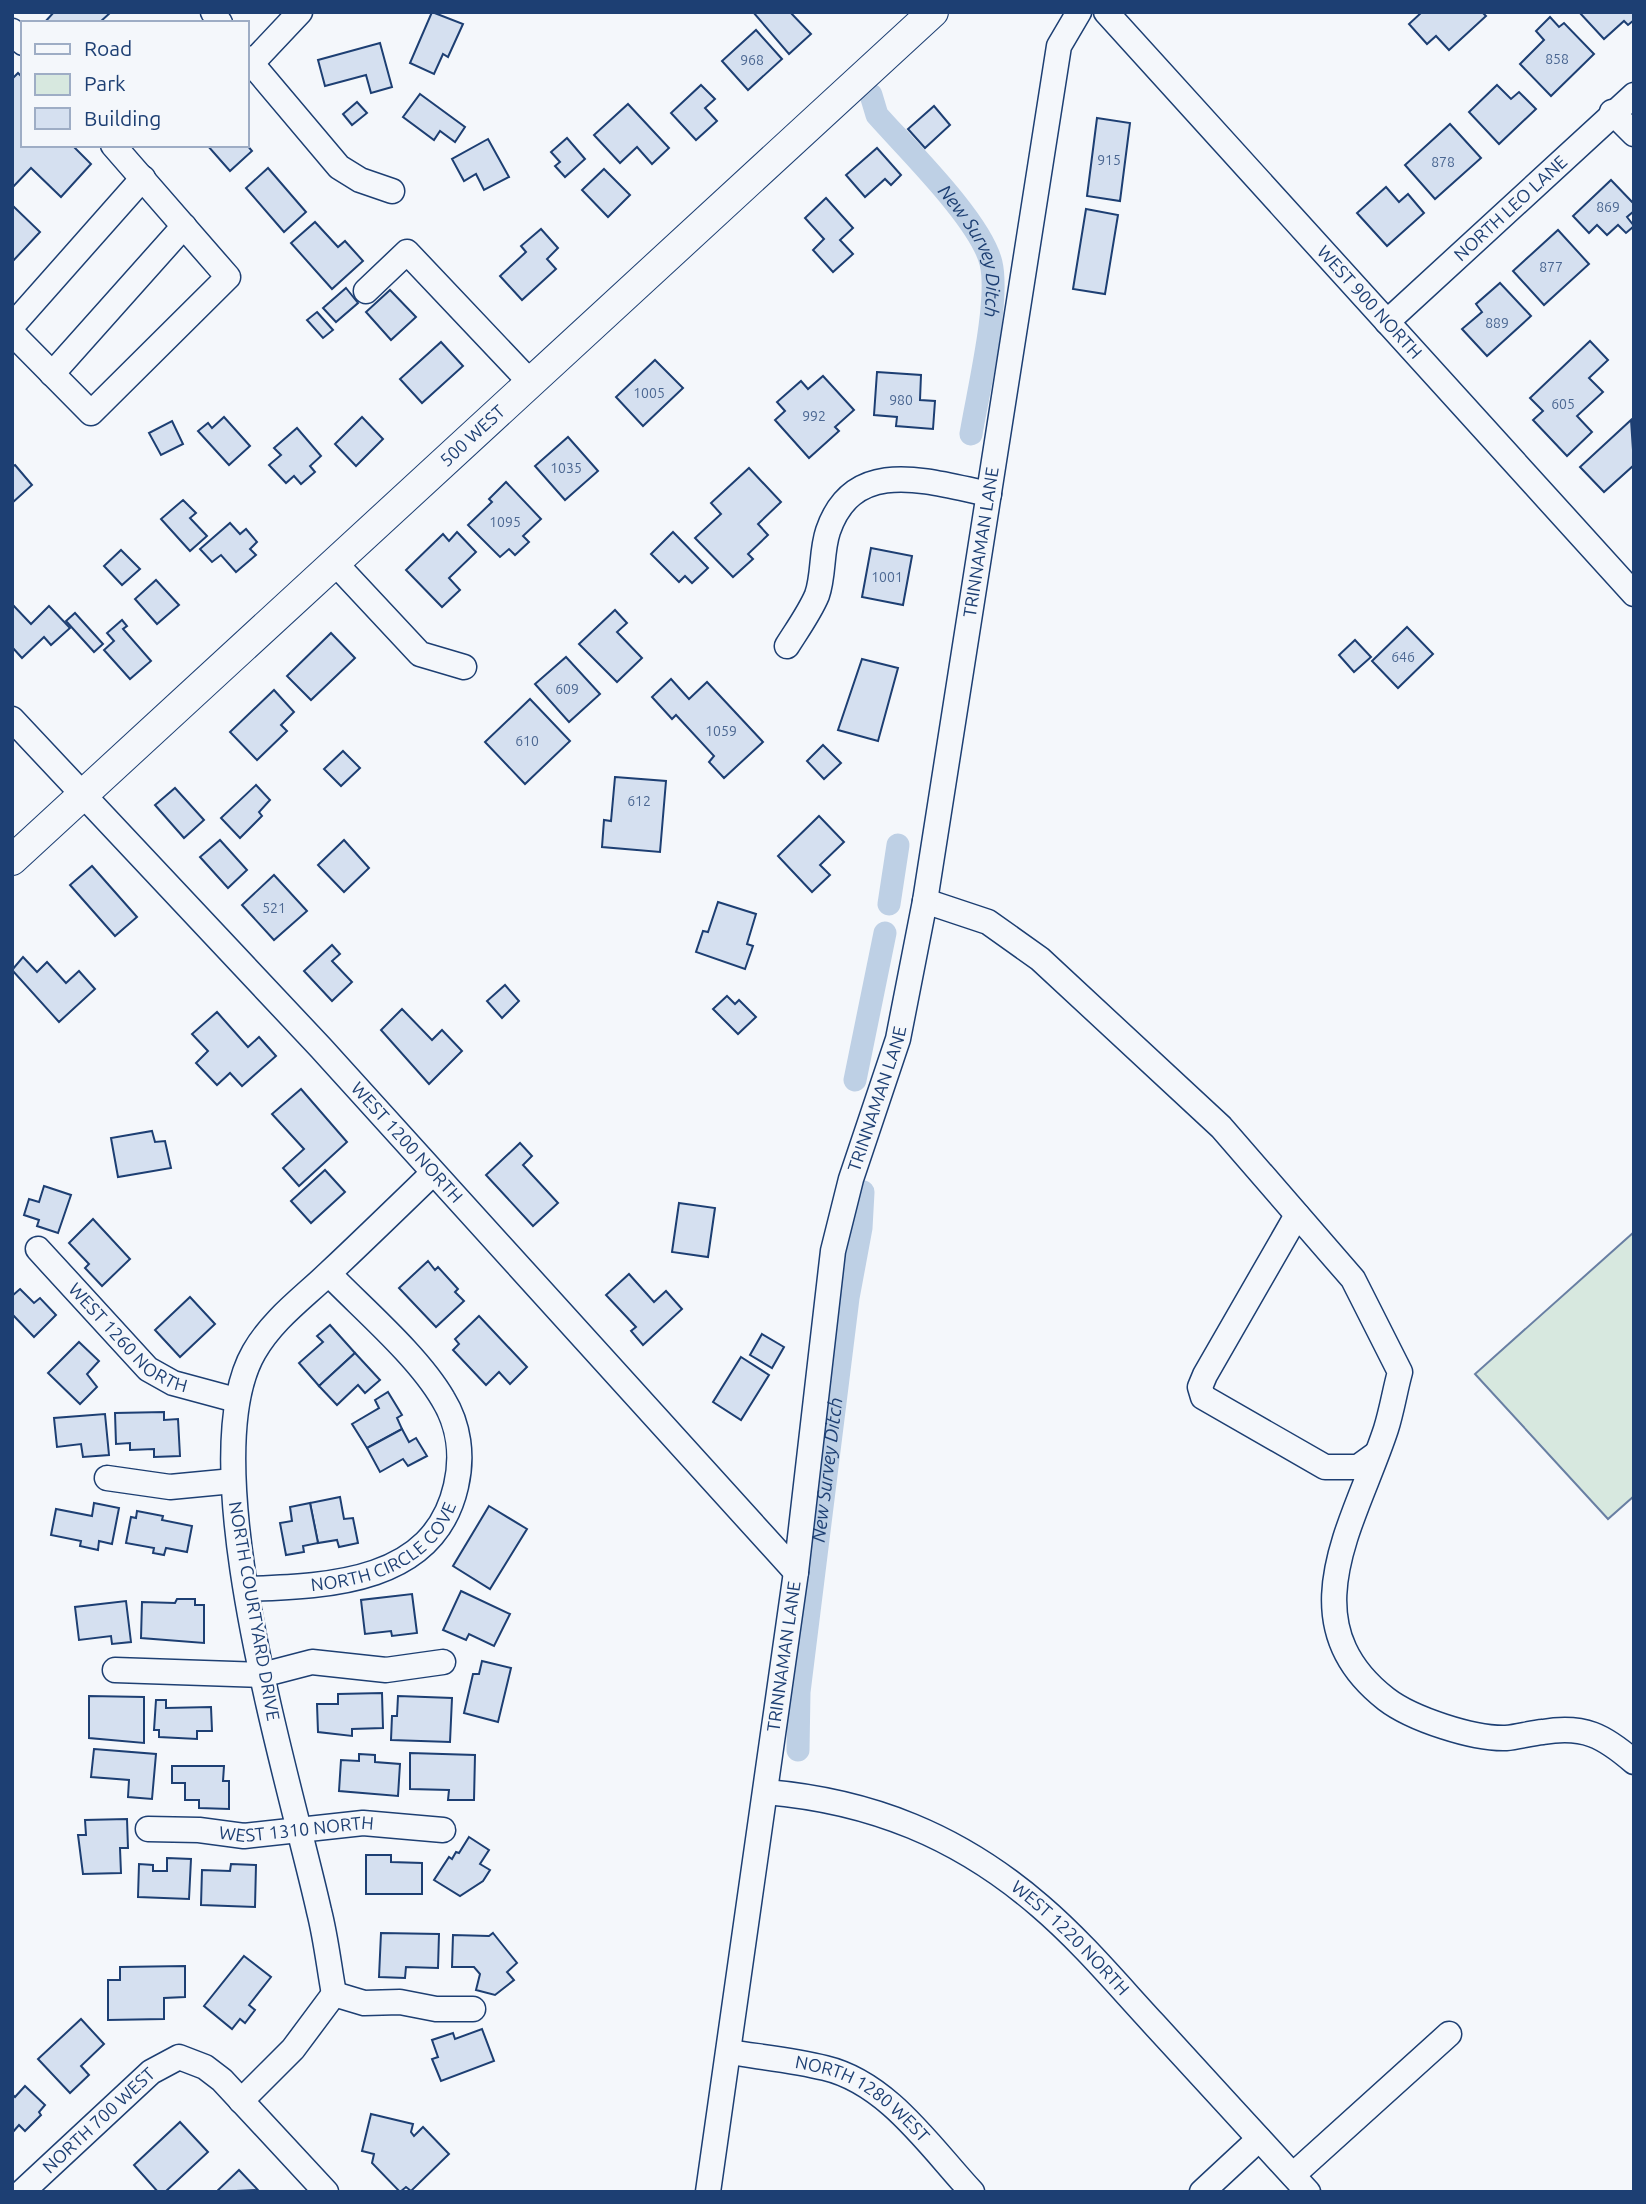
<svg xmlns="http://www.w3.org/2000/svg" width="1646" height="2204" viewBox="0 0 1646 2204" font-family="Ubuntu,sans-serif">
  <rect width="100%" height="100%" fill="#f4f7fb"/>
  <!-- green -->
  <polygon fill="#d7e8df" stroke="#687fa3" stroke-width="2" points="1634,1232 1634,1496 1608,1519 1475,1374"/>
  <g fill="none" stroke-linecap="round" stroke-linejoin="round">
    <!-- canal -->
    <g stroke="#bed0e5" stroke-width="23">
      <path id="s1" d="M871 95 877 115C907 149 981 221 991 263 1000 301 978 392 971 434"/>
      <polyline points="889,904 898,845"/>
      <polyline points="855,1080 885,933"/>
      <path id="s2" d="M798 1750 799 1692 848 1298 861 1228 863 1192"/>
    </g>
  </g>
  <!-- building -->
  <g fill="#d5e0f0" stroke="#1d3f73" stroke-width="2">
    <polygon points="54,12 111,12 99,23 44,23"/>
    <polygon points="432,12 463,24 448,57 443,54 434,74 410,63"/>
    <polygon points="753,12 790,12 811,34 789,54"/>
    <polygon points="1422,12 1482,12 1486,16 1449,50 1436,36 1427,44 1409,24"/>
    <polygon points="1579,12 1634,12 1634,20 1628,25 1624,21 1604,39"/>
    <polygon points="1550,17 1559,27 1564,23 1594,54 1551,96 1520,64 1544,40 1536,31"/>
    <polygon points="756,30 782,59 748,90 722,61"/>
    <polygon points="380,43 392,87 371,93 366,75 325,86 318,60"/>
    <polygon points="18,73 23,78 23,145 72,145 91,164 61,197 31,168 12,188 12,79"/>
    <polygon points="701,85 715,99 705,108 717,121 696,140 671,113"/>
    <polygon points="1497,85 1511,99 1519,92 1536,109 1499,144 1469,112"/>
    <polygon points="420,94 465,127 455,142 440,131 434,140 403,117"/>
    <polygon points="357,102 367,113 352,125 343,114"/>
    <polygon points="628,104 669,148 652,164 637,147 620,163 594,135"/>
    <polygon points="934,106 950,125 925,148 908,129"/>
    <polygon points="1097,118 1130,123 1120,201 1087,196"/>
    <polygon points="1450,124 1481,158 1435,199 1405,165"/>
    <polygon points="567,138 585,159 565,177 555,166 560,162 551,152"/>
    <polygon points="488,139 509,177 484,190 476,174 464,181 452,159"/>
    <polygon points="207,145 247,145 252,151 230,171"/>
    <polygon points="877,148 901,175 891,185 885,179 865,197 846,175"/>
    <polygon points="268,168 306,212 284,232 246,188"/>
    <polygon points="604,169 630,195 608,217 582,190"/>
    <polygon points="1611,180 1634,204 1634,211 1627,217 1634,226 1626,233 1618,225 1607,235 1597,225 1589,233 1573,216"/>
    <polygon points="1386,187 1399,202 1408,194 1424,213 1387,246 1357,213"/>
    <polygon points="826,198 853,228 840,240 853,254 833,272 813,250 824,239 805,218"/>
    <polygon points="12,205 40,232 12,262"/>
    <polygon points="1086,209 1118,215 1105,294 1073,289"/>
    <polygon points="315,222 338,247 345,241 363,261 332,289 291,243"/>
    <polygon points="541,229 558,248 547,259 556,269 522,300 500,276 526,252 521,246"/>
    <polygon points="1558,230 1589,264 1544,305 1513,271"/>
    <polygon points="1500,283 1531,316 1487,356 1462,329 1482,312 1476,304"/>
    <polygon points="346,288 358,303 336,322 323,308"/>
    <polygon points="390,290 416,317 391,340 366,312"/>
    <polygon points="317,312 333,330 323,338 307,320"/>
    <polygon points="1590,341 1608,360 1589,378 1603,392 1577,416 1592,432 1567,456 1533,420 1543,411 1530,398"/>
    <polygon points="441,342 463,366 422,403 400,379"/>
    <polygon points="655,360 683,388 643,426 616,397"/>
    <polygon points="877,372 921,375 920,400 935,401 933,429 896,426 897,417 874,415"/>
    <polygon points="823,376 854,410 835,427 839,431 809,458 775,420 785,411 777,402 801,381 808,389"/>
    <polygon points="224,417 250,446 229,465 198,431 208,423 212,428"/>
    <polygon points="362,417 383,439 356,466 335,444"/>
    <polygon points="1631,420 1634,465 1604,492 1580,467"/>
    <polygon points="172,421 183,444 161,455 149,433"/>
    <polygon points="297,428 321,456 310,466 315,472 301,484 294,476 286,483 269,465 281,455 274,448"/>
    <polygon points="568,437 598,471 565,500 535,466"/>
    <polygon points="15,465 32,485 12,503 12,467"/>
    <polygon points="749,468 781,502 758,524 768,535 748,554 753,559 733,577 695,538 721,514 711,503"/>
    <polygon points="506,482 541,519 523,536 529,542 515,555 509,549 500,557 468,525 492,502 489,499"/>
    <polygon points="183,500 196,513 190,518 207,536 190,551 161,519"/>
    <polygon points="230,523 240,534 246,529 257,542 250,549 256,555 236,572 221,555 212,562 200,549"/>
    <polygon points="457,532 476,552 449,578 460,590 442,607 406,570 443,534 449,541"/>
    <polygon points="673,532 708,568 692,583 685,576 679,582 651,554"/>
    <polygon points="871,548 912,556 903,605 862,597"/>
    <polygon points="121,550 140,569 122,585 104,566"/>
    <polygon points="156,580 179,605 157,624 135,599"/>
    <polygon points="12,604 31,624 49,606 70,628 51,645 44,637 22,658 12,647"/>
    <polygon points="615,610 627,623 617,632 642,658 617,682 579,644"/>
    <polygon points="75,613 103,644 94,652 66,621"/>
    <polygon points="122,620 127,626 123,629 151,661 130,679 104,650 114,641 107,633"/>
    <polygon points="1407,627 1433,654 1398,688 1372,661"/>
    <polygon points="331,633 355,658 311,700 287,676"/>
    <polygon points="1355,640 1371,657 1354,672 1339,655"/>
    <polygon points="566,657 600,694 569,722 535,684"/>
    <polygon points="862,659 898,668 878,741 838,730"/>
    <polygon points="671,679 689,699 707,682 763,742 724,778 709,762 714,756 676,715 672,719 652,697"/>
    <polygon points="274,690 294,712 281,725 287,731 257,760 230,732"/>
    <polygon points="530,699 570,741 525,784 485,742"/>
    <polygon points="823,745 841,763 824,779 807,761"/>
    <polygon points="343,751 360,768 341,786 324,769"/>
    <polygon points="615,777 666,781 660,852 602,847 604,820 611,821"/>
    <polygon points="256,785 270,800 259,812 262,816 240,838 221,818"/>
    <polygon points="175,788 204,820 184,838 155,805"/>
    <polygon points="819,816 844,842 820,865 830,875 812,892 778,856"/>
    <polygon points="220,840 247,870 228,888 200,857"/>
    <polygon points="344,840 369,868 344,892 318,865"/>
    <polygon points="92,866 137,917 115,936 70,885"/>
    <polygon points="274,875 307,911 274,940 242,905"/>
    <polygon points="718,902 756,914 747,944 753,946 745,969 696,952 703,931 708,932"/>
    <polygon points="332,945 340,954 332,961 352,982 332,1001 304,971"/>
    <polygon points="23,957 37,972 47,962 66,983 79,971 95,989 59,1022 12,970"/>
    <polygon points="505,985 519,1001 502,1018 487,1001"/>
    <polygon points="727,996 735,1004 739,1000 756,1017 738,1034 713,1009"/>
    <polygon points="402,1009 432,1040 442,1030 462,1051 429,1084 381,1030"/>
    <polygon points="217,1012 248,1047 259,1037 276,1056 242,1086 230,1073 217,1085 196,1063 208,1051 192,1034"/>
    <polygon points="301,1089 347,1142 299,1186 283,1168 304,1149 272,1114"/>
    <polygon points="152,1131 155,1142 165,1141 171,1168 118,1177 111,1138"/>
    <polygon points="520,1143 532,1156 523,1165 558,1203 533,1226 486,1175"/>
    <polygon points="325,1170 345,1192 311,1223 291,1201"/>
    <polygon points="44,1186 71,1195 58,1233 37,1226 39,1220 24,1215 29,1199 39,1202"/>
    <polygon points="679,1203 715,1208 708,1257 672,1252"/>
    <polygon points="93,1219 130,1259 102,1286 85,1268 89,1264 69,1243"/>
    <polygon points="428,1261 435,1270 438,1267 458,1289 455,1292 464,1301 436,1327 399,1288"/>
    <polygon points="629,1274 654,1302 666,1291 682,1309 643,1345 631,1331 636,1327 606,1295"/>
    <polygon points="20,1289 34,1303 40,1298 56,1315 34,1337 12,1314 12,1296"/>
    <polygon points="190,1297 215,1324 180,1357 155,1330"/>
    <polygon points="479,1316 527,1367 510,1384 499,1372 486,1385 453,1350 459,1344 455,1339"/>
    <polygon points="330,1325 355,1353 319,1386 299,1363 323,1342 317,1336"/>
    <polygon points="762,1334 784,1347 772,1368 750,1355"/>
    <polygon points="79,1342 99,1361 87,1374 97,1387 80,1404 48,1373"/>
    <polygon points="355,1353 380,1380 365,1393 358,1385 337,1405 319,1386"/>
    <polygon points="741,1357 769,1375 741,1420 713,1402"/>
    <polygon points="388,1392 402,1415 397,1418 402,1429 367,1448 352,1424 379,1408 375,1400"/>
    <polygon points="164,1412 164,1420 178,1419 180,1456 154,1457 154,1449 130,1450 130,1443 116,1444 115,1413"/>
    <polygon points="105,1414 109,1455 83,1457 81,1444 57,1447 54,1418"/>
    <polygon points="402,1429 409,1442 416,1438 427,1456 408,1466 403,1459 380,1472 367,1448"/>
    <polygon points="340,1497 344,1519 353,1518 358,1543 339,1547 337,1540 318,1543 310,1503"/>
    <polygon points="94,1503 119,1508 112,1544 99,1541 98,1550 80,1546 81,1541 51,1535 56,1509 92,1516"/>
    <polygon points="310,1503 318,1543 303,1546 304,1552 286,1555 280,1523 292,1521 290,1507"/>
    <polygon points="489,1506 527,1529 490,1589 453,1566"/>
    <polygon points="137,1511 163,1516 162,1520 192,1526 187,1552 166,1548 164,1555 153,1553 154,1548 126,1543 131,1517 136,1518"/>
    <polygon points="461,1591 510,1614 494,1646 469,1634 466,1640 443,1630"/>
    <polygon points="412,1594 417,1633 392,1636 391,1631 365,1634 361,1600"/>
    <polygon points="177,1599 195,1599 195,1605 204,1605 204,1643 141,1638 142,1602 175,1603"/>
    <polygon points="126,1601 131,1642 112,1644 111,1636 79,1640 75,1607"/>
    <polygon points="482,1661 511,1668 498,1722 464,1713 473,1674 479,1674"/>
    <polygon points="382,1693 383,1728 352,1729 352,1736 318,1732 317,1704 338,1704 338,1694"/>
    <polygon points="89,1696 144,1697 144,1743 89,1738"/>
    <polygon points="398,1696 452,1698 450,1742 391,1740 392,1716 397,1716"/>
    <polygon points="156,1700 166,1700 166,1708 211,1707 212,1731 197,1731 197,1739 159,1737 159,1730 154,1730"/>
    <polygon points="94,1749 156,1754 152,1799 128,1797 129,1780 91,1777"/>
    <polygon points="410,1753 475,1755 474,1800 448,1800 449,1790 410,1789"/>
    <polygon points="359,1754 375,1755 375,1762 400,1764 398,1796 339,1791 341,1760 359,1761"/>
    <polygon points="172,1766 224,1766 223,1781 229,1781 229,1809 199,1808 199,1800 185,1800 185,1783 172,1783"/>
    <polygon points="127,1819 128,1848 120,1848 121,1873 83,1874 78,1835 86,1835 85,1820"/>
    <polygon points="469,1837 489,1850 480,1864 490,1870 483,1881 460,1896 434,1880 449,1857 452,1859 456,1852 459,1853"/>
    <polygon points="366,1855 391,1855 391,1862 422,1863 422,1894 366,1894"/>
    <polygon points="167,1858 191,1859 189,1899 138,1897 139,1864 153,1865 153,1871 167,1871"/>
    <polygon points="231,1864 256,1865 255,1907 201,1905 202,1870 230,1871"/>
    <polygon points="381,1933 439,1934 438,1968 406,1967 405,1978 379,1977"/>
    <polygon points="493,1933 517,1963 507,1972 514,1980 495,1995 476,1990 480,1974 474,1967 452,1967 453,1935 489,1936"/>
    <polygon points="244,1956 271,1977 249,2005 255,2010 245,2023 240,2019 232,2029 204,2006"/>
    <polygon points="185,1966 185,1997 164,1998 164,2019 108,2020 108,1980 120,1980 120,1967"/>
    <polygon points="81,2019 104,2044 81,2066 89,2075 70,2093 38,2059"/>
    <polygon points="482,2029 494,2061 441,2081 432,2059 438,2057 432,2040 453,2033 455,2039"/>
    <polygon points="25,2086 45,2105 39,2112 41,2115 25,2131 19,2125 12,2133 12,2094 15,2097"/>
    <polygon points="371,2114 413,2124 411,2132 414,2136 423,2127 449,2154 411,2191 406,2187 400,2192 372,2163 374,2154 362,2151"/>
    <polygon points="180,2122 208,2152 165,2192 158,2192 134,2165"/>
    <polygon points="239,2170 258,2190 216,2192"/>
  </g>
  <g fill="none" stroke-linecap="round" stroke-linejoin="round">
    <!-- minor casing -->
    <g stroke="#1d3f73" stroke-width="27">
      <g id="minor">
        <polyline points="213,12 220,23"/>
        <path id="s3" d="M1106 12 1634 594"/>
        <polyline points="12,31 23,43"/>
        <polyline points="247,58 339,167 360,180 392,191"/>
        <polyline points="251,64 300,12"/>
        <polyline points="1612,112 1634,134"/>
        <polyline points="366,291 407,252 531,383"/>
        <path id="s4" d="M1387 322 1634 95"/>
        <polyline points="12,326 143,178"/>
        <polyline points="12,333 91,413 228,277 113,145"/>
        <polyline points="52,374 184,226"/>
        <polyline points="335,563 420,654 464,667"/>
        <path d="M787 646C797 630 810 612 817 595 824 575 821 552 828 531 854 455 929 482 989 494"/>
        <path id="s5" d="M12 719 321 1048 796 1572"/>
        <path d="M925 901 988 922 1040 959 1221 1127 1353 1279 1400 1372C1395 1390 1392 1410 1386 1429 1356 1521 1286 1621 1386 1699 1412 1719 1473 1739 1506 1738 1518 1737 1531 1733 1543 1732 1584 1725 1604 1736 1634 1762"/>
        <polyline points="1297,1215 1205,1375 1200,1387 1203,1397 1325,1467 1358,1467 1376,1454"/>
        <path id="s6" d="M38 1249 148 1369 173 1383 236 1400"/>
        <polyline points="107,1478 170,1487 233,1481"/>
        <path id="s7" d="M247 1589C329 1586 434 1583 456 1486 463 1456 459 1425 443 1399 418 1356 364 1310 329 1274"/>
        <polyline points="115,1670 262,1675 312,1662 386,1670 443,1662"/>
        <path id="s8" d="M766 1792C871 1801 959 1836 1040 1906 1081 1941 1117 1984 1154 2024 1205 2080 1257 2136 1308 2192"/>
        <path id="s9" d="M148 1829 199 1830 244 1836 363 1823 443 1830"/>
        <path d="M334 1994C329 1967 326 1938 319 1911 291 1785 190 1463 254 1352 273 1319 303 1298 330 1272 365 1239 399 1206 433 1173"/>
        <polyline points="334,1994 364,2003 400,2002 436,2009 473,2009"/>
        <path id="s10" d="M729 2052C760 2057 794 2060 825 2068 888 2083 930 2147 972 2192"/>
        <polyline points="241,2101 293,2049 334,1994"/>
        <polyline points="1293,2175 1449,2034"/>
        <path id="s11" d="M22 2192 151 2072 179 2057 205 2067 222 2080 326 2192"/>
        <path id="s12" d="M708 2192 796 1572 833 1251 851 1179 898 1039 925 901 1059 46 1079 12"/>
        <polyline points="1202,2192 1259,2139"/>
      </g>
    </g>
    <!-- major casing -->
    <g stroke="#1d3f73" stroke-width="32">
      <g id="major">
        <path id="s13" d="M12 860 933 12"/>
      </g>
    </g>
    <!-- minor -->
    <use href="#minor" stroke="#f4f7fb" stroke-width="24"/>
    <!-- major -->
    <use href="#major" stroke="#f4f7fb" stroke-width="30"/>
  </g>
  <g text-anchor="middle" stroke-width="5" stroke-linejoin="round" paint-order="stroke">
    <!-- number labels -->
    <g font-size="14" fill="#4b6792">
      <text x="1557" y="64">858</text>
      <text x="752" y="65">968</text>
      <text x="1109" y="165">915</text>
      <text x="1443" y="167">878</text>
      <text x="1608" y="212">869</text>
      <text x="1551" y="272">877</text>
      <text x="1497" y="328">889</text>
      <text x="649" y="398">1005</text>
      <text x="901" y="405">980</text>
      <text x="1563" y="409">605</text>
      <text x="814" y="421">992</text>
      <text x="566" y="473">1035</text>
      <text x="505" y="527">1095</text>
      <text x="887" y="582">1001</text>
      <text x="1403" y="662">646</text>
      <text x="567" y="694">609</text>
      <text x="721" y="736">1059</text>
      <text x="527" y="746">610</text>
      <text x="639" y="806">612</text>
      <text x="274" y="913">521</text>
    </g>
    <!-- street labels -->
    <g font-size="18" fill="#1d3f73" stroke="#f4f7fb">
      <text dy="6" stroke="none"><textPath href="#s4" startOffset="168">NORTH LEO LANE</textPath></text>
      <text dy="6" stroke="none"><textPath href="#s3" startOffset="392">WEST 900 NORTH</textPath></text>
      <text dy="6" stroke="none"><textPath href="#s13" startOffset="626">500 WEST</textPath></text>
      <text dy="6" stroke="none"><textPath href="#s12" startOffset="1675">TRINNAMAN LANE</textPath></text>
      <text dy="6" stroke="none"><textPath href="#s12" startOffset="1108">TRINNAMAN LANE</textPath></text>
      <text dy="6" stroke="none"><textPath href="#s5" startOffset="579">WEST 1200 NORTH</textPath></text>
      <text dy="6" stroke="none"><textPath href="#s6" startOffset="128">WEST 1260 NORTH</textPath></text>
      <text dy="6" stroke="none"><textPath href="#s7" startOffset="150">NORTH CIRCLE COVE</textPath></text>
      <text transform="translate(254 1611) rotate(80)" y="6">NORTH COURTYARD DRIVE</text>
      <text dy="6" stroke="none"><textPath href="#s12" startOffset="541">TRINNAMAN LANE</textPath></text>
      <text dy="6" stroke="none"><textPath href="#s9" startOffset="149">WEST 1310 NORTH</textPath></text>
      <text dy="6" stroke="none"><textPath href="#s8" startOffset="346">WEST 1220 NORTH</textPath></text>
      <text dy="6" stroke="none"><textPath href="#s10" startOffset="145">NORTH 1280 WEST</textPath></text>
      <text dy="6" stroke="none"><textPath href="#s11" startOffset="105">NORTH 700 WEST</textPath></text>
    </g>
    <!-- water labels -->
    <g font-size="19" font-style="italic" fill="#1d3f73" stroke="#f4f7fb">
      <text dy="7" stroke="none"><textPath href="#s1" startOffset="191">New Survey Ditch</textPath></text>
      <text dy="7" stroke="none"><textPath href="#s2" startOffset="282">New Survey Ditch</textPath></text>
    </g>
  </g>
  <!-- border -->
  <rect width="1646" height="2204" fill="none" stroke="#1d3f73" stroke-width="28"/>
  <!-- legend -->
  <rect x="21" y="21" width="228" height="126" fill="#f4f7fb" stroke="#9eadc5" stroke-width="2"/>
  <rect x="35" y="44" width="35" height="10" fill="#f4f7fb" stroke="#9eadc5" stroke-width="2"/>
  <text x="84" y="56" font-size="21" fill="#1d3f73">Road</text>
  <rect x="35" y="74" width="35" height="21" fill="#d7e8df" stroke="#9eadc5" stroke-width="2"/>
  <text x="84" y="91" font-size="21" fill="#1d3f73">Park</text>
  <rect x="35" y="108" width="35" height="21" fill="#d5e0f0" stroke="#9eadc5" stroke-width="2"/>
  <text x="84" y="126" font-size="21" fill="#1d3f73">Building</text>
</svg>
